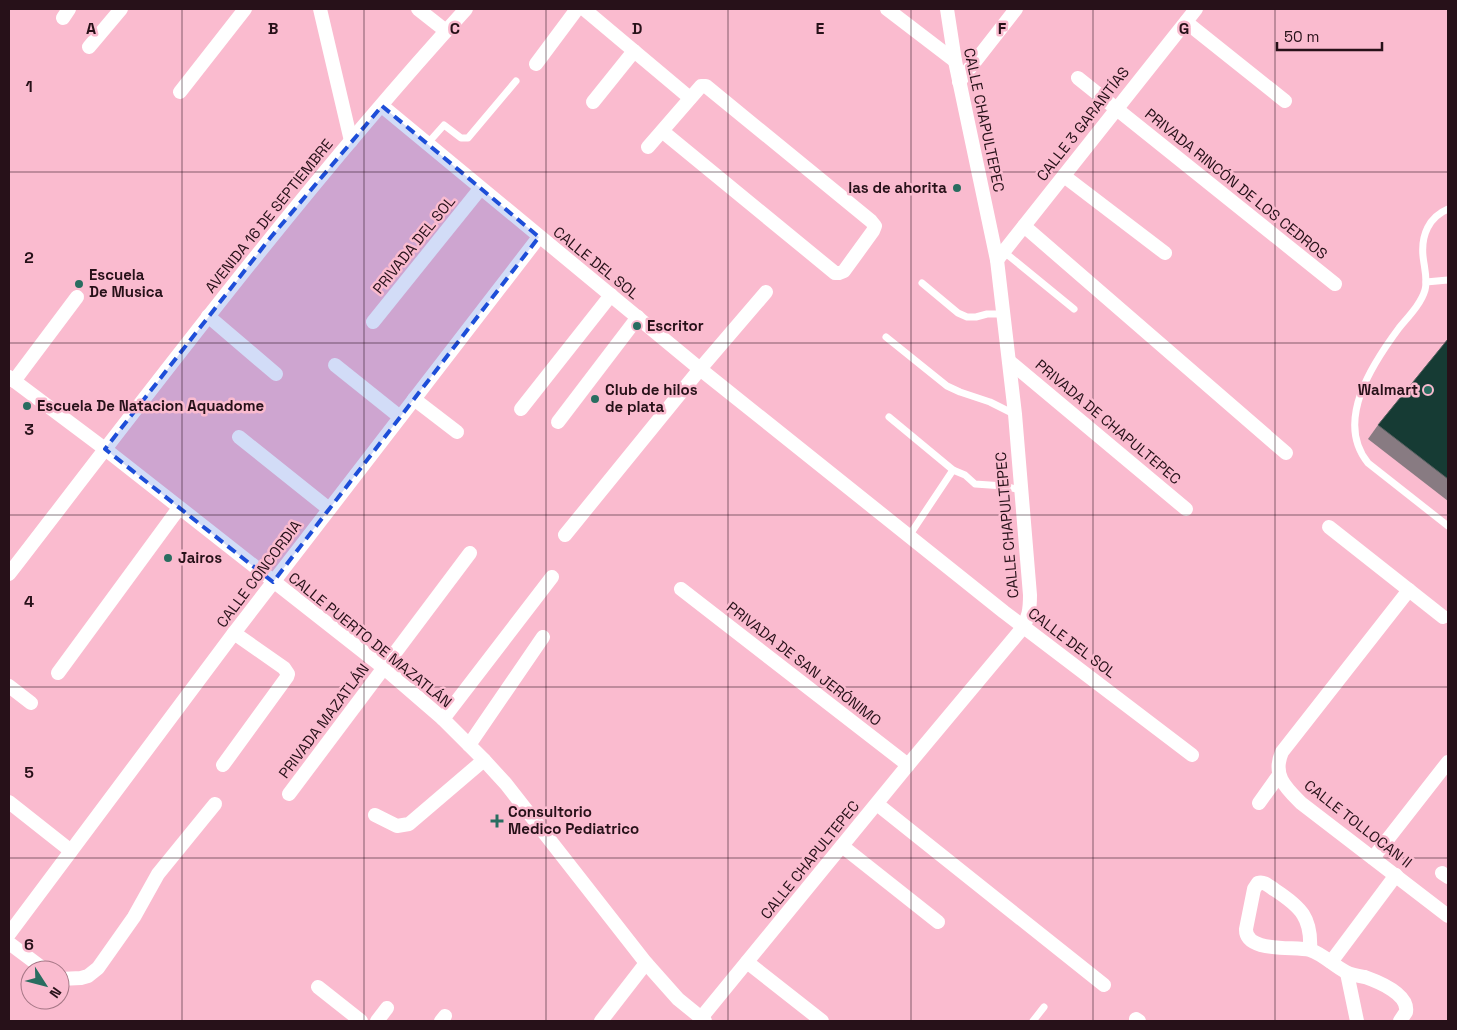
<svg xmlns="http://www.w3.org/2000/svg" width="1457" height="1030" viewBox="0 0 1457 1030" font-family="'Space Grotesk',sans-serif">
  <rect width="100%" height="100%" fill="#fabbcf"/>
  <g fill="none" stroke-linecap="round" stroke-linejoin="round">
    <!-- service -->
    <g stroke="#fff" stroke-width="7">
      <polyline points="428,143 444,125 461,138 468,138 516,81"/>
      <path d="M1448 209C1429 217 1421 235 1423 256 1424 267 1428 279 1425 290 1421 304 1408 317 1399 328 1373 363 1334 421 1368 463L1448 526"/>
      <polyline points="1003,251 1074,309"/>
      <polyline points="1426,282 1448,280"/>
      <polyline points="922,283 958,313 967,317 976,317 987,314 1003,314"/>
      <polyline points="886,337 947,386 960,392 990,402 1014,414"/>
      <polyline points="889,417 953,470"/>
      <polyline points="909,536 953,470 965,475 975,484 1004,486 1020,490"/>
      <polyline points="1033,1021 1044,1007"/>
    </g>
    <!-- minor -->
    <g stroke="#fff" stroke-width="14">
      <polyline points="320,9 351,141"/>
      <polyline points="418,9 446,31"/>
      <polyline points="584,9 690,98"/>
      <polyline points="887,9 955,61"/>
      <polyline points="63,18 69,9"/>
      <polyline points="1186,22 1285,101"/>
      <polyline points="89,47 121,9"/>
      <polyline points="536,64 577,9"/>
      <polyline points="1078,78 1335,284"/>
      <polyline points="959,82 1016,9"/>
      <polyline points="180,92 245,9"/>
      <polyline points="593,102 634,51"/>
      <polyline points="382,106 700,369 1004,612 1192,755"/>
      <polyline points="648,147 701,86 706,86 871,221 875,226 873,231 844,271 839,273 835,273 662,131"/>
      <polyline points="1064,176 1165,253"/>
      <polyline points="1024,226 1286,453"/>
      <polyline points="997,260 1196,9"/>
      <polyline points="208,316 276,374"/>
      <polyline points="373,322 480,189"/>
      <polyline points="1009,361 1186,509"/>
      <polyline points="335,365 400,417"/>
      <polyline points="9,377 105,449 384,668 443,719 484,760 506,784 646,963 678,999 705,1021"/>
      <polyline points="14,381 77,297"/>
      <polyline points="414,399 457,432"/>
      <polyline points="521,409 611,295"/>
      <polyline points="558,422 638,317"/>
      <polyline points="239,437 329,509"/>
      <polyline points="1329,527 1443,617"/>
      <polyline points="565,535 700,369 766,292"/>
      <path d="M9 574C157 382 303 188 466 9"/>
      <polyline points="681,589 908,765"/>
      <path d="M1409 590 1282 752C1272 775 1285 787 1301 803L1448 916"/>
      <polyline points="58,673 179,508"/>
      <polyline points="9,686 31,703"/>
      <polyline points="443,719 552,577"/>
      <polyline points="469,745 543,637"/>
      <polyline points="223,765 287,677 288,674 284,668 234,633"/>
      <polyline points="289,794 470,553"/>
      <polyline points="9,802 71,851"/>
      <polyline points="1259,803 1279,775"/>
      <polyline points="877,804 1104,985"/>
      <polyline points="375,815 397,826 409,824 484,760"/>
      <polyline points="842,846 938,922"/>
      <polyline points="1373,858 1448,762"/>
      <polyline points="1442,873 1448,877"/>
      <polyline points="9,934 234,633 539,237"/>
      <polyline points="9,943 45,970"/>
      <path d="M1310 950C1312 918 1301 907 1275 890 1269 886 1264 881 1258 883L1254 889 1246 929C1245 953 1294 946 1310 950 1323 954 1334 966 1346 972 1352 975 1359 976 1365 977 1379 982 1409 994 1406 1012L1400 1021"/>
      <polyline points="747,962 822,1021"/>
      <polyline points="1331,962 1396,875"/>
      <polyline points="1347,973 1357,1021"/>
      <polyline points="60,979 81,978 88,976 98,968 134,917 158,874 215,804"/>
      <polyline points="318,987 361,1021"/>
      <path d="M701 1018 908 765 1020 631C1029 619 1030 609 1030 595L1015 414 997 260 955 61 947 9"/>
      <polyline points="1136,1019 1139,1021"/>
      <polyline points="377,1021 387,1008"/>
      <polyline points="441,1021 445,1016"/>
      <polyline points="601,1021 646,963"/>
    </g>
  </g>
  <!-- wall -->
  <polygon fill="#887b82" points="1448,339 1448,501 1368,439 1378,425"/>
  <!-- building -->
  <polygon fill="#163b34" stroke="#5a6162" points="1448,339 1448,479 1378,425"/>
  <!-- marked area -->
  <path fill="#1d4ed8" fill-opacity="0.2" stroke="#1d4ed8" stroke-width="4" stroke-dasharray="10 6" stroke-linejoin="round" d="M382 106 539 237 273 582 105 449 271 237Z"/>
  <!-- grid -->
  <path fill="none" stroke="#271119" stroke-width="1" stroke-opacity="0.55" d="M182 9V1021M364 9V1021M546 9V1021M728 9V1021M911 9V1021M1093 9V1021M1275 9V1021M9 172H1448M9 343H1448M9 515H1448M9 687H1448M9 858H1448"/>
  <!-- markers -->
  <g fill="#296d60" stroke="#fabbcf" stroke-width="2">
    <circle cx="957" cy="188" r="5"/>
    <circle cx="79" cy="284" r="5"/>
    <circle cx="637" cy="326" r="5"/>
    <circle cx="1428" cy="390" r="5"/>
    <circle cx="595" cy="399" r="5"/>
    <circle cx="27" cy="406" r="5"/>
    <circle cx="168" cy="558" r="5"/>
    <path d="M494.5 813.5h5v5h5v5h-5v5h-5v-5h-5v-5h5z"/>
  </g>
  <g text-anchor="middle" stroke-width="5" stroke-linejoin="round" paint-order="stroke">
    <!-- street labels -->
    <g font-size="15" fill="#271119" stroke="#fabbcf">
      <text transform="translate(984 120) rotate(78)" y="5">CALLE CHAPULTEPEC</text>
      <text transform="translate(1083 124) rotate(-52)" y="5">CALLE 3 GARANTÍAS</text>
      <text transform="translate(1236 184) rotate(39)" y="5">PRIVADA RINCÓN DE LOS CEDROS</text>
      <text transform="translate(269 216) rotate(-51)" y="5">AVENIDA 16 DE SEPTIEMBRE</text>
      <text transform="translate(414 245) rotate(-51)" y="5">PRIVADA DEL SOL</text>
      <text transform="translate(596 263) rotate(39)" y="5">CALLE DEL SOL</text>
      <text transform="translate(1108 422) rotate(40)" y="5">PRIVADA DE CHAPULTEPEC</text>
      <text transform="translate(1007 525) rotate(-95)" y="5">CALLE CHAPULTEPEC</text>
      <text transform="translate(259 574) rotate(-53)" y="5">CALLE CONCORDIA</text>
      <text transform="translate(370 640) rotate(39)" y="5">CALLE PUERTO DE MAZATLÁN</text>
      <text transform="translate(1072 643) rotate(37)" y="5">CALLE DEL SOL</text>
      <text transform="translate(804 664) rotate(38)" y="5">PRIVADA DE SAN JERÓNIMO</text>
      <text transform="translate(324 721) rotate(-53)" y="5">PRIVADA MAZATLÁN</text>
      <text transform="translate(1358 824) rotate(38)" y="5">CALLE TOLLOCAN II</text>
      <text transform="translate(810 860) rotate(-51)" y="5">CALLE CHAPULTEPEC</text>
    </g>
    <!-- poi labels -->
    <g font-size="15" font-weight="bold" fill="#271119" stroke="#fabbcf" text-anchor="start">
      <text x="947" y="193" text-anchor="end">las de ahorita</text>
      <text x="89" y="280">Escuela<tspan x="89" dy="17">De Musica</tspan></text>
      <text x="647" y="331">Escritor</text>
      <text x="605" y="395">Club de hilos<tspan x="605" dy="17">de plata</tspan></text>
      <text x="1418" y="395" text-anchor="end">Walmart</text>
      <text x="37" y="411">Escuela De Natacion Aquadome</text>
      <text x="178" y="563">Jairos</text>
      <text x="508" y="817">Consultorio<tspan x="508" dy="17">Medico Pediatrico</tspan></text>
    </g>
  </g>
  <g font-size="16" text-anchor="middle" font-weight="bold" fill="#271119" stroke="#fabbcf" stroke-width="5" stroke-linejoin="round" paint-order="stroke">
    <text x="91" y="34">A</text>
    <text x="273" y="34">B</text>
    <text x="455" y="34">C</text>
    <text x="637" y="34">D</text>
    <text x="820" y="34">E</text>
    <text x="1002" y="34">F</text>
    <text x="1184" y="34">G</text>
    <text x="29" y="92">1</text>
    <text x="29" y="263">2</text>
    <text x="29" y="435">3</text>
    <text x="29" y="607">4</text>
    <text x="29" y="778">5</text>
    <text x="29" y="950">6</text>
  </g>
  <!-- border -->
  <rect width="1457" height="1030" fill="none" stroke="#271119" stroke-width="20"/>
  <!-- north arrow -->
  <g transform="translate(45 985) rotate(126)"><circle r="24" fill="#fabbcf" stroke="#a67786"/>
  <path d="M0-4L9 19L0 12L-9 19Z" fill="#296d60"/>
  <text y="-8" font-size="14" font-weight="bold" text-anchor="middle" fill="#271119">N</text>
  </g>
  <!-- scale -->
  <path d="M1277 42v8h105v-8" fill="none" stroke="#271119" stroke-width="2.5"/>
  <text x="1284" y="42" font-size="15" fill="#271119" stroke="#fabbcf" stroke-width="4" paint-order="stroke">50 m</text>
</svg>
